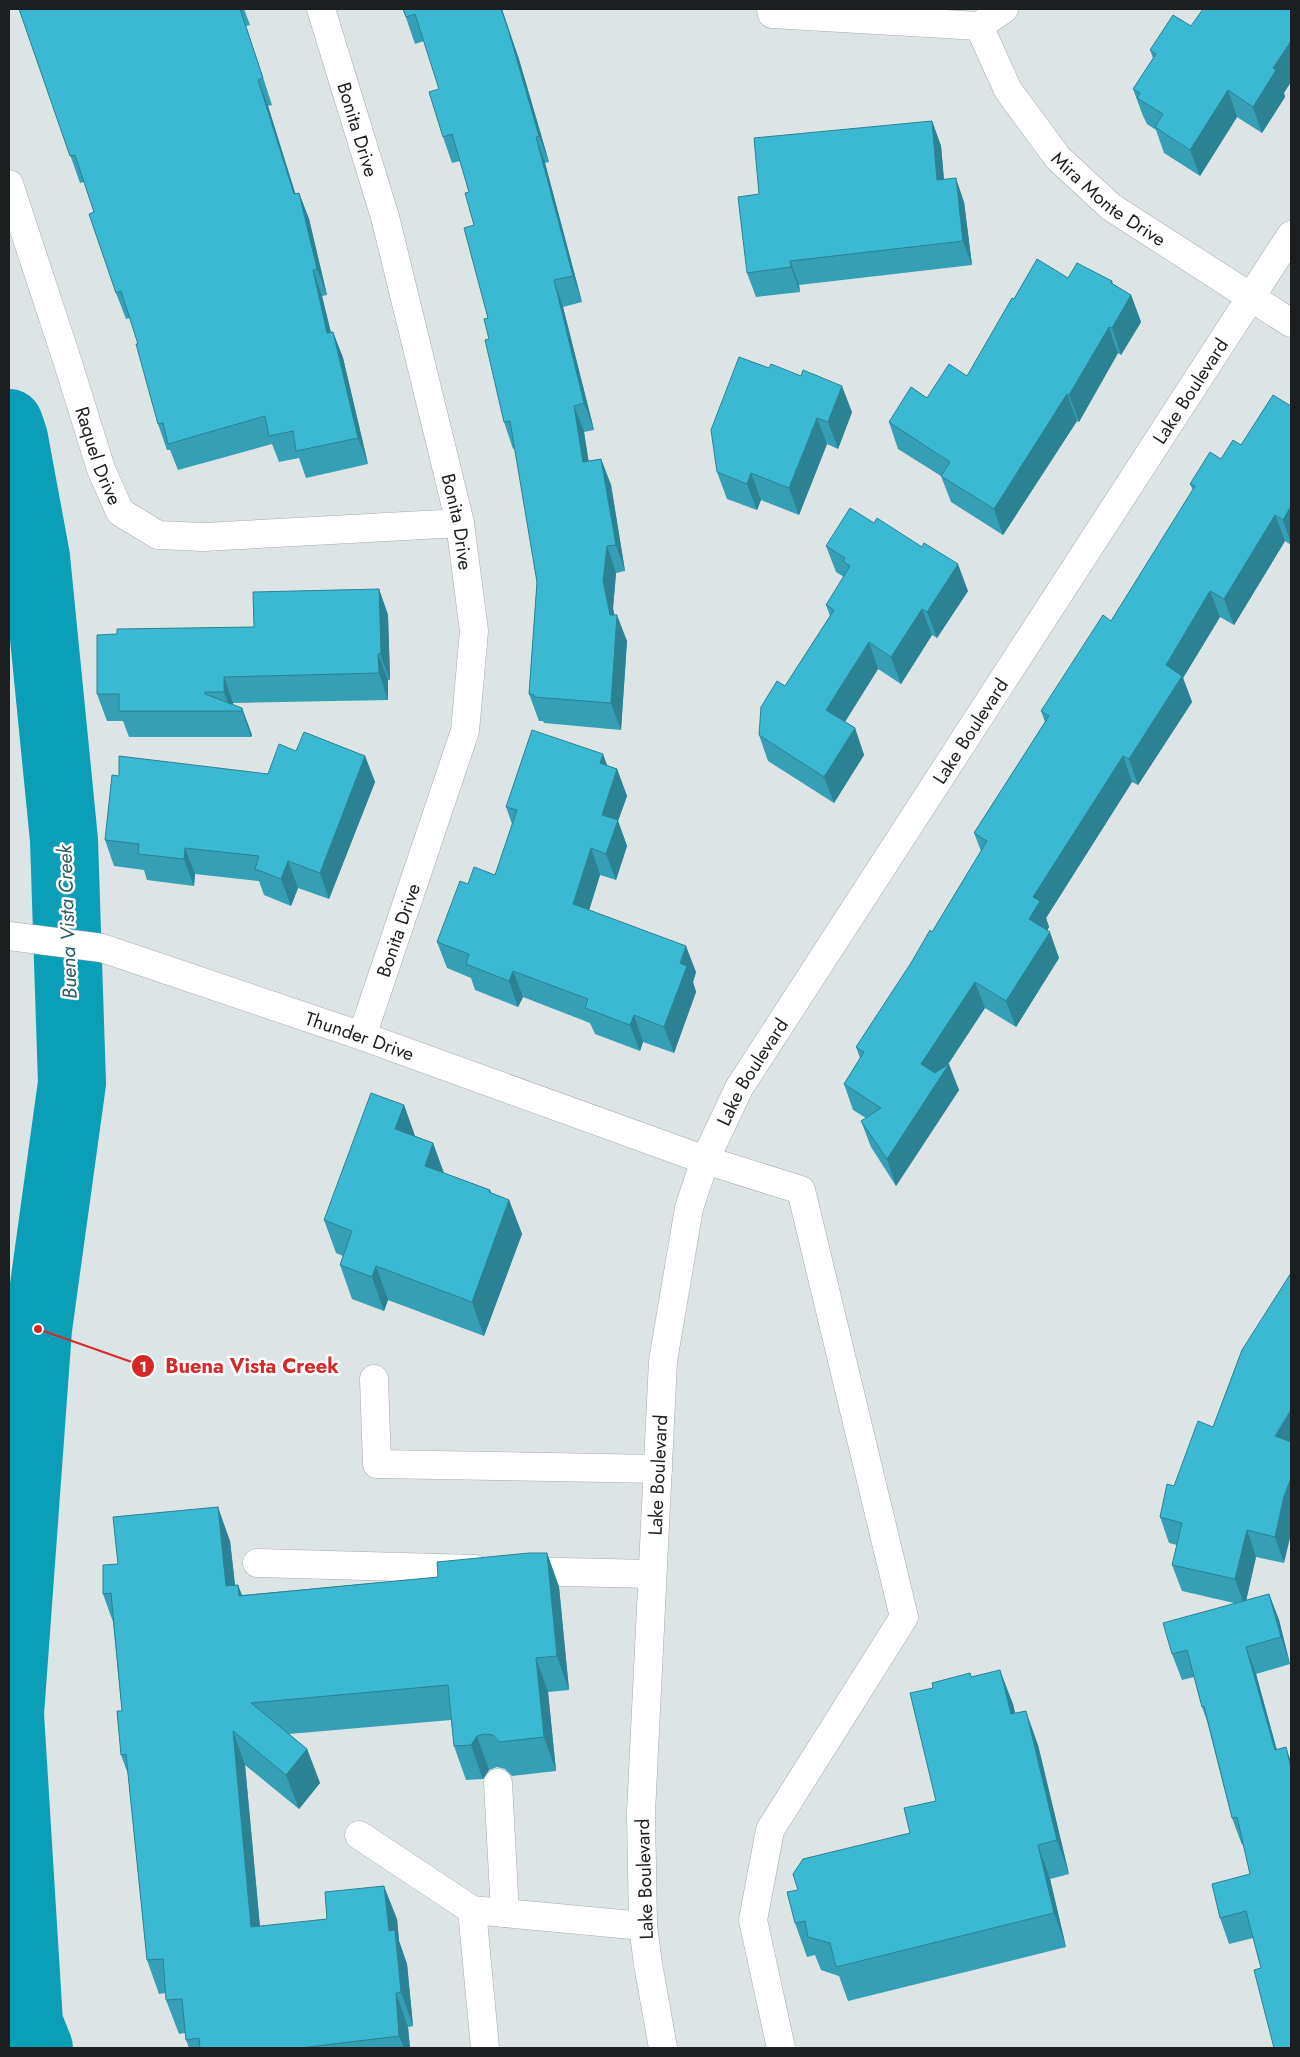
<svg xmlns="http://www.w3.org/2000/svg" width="1300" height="2057" viewBox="0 0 1300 2057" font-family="Jost,sans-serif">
  <rect width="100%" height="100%" fill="#dde4e5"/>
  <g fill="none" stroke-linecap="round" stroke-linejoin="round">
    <!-- river -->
    <polyline stroke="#0b9eb7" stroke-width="68" points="9,423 14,438 36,557 64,840 72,1083 38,1329 10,1714 29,2023 39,2048"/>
    <!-- minor casing -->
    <g stroke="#a5abad" stroke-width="29">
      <g id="minor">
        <path id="s1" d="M321 9 385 217 460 523 474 631 465 731 362 1036"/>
        <polyline points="771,9 772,14 979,26"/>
        <path id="s2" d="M979 26 1008 90 1058 158 1111 207 1291 323"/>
        <polyline points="979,26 1004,9"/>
        <path id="s3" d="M9 184 67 360 101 469 120 512 158 535 204 537 460 523"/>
        <path id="s4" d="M9 936 102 948 362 1036 705 1160 801 1190 904 1617 770 1830 753 1920 781 2048"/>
        <polyline points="374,1379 377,1464 658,1469"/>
        <polyline points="257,1563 475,1569"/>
        <polyline points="516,1571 652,1574"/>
        <polyline points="498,1783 505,1913"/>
        <polyline points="359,1835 472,1910 643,1926"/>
        <polyline points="472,1910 485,2048"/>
      </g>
    </g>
    <!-- major casing -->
    <g stroke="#a5abad" stroke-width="29">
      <g id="major">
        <path id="s5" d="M663 2048 648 1964 643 1926 641 1813 663 1361 689 1208 705 1160 739 1088 1291 235"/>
      </g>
    </g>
    <!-- minor -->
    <use href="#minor" stroke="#fff" stroke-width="28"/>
    <!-- major -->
    <use href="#major" stroke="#fff" stroke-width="28"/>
  </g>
  <!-- wall -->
  <g fill="#349fb5">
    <polygon points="19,9 244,9 250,25 246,26 272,105 268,106 295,194 299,193 309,219 327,295 322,296 331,332 333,332 343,358 368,464 306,478 299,458 279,462 272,444 178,470 170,450 167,450 158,424 138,344 130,318 126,319 116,293 94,212 84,182 80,183"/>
    <polygon points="403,9 518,56 549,162 545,163 582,302 563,307 594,430 584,432 588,461 601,459 611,485 625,571 616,573 613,608 614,615 627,641 621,730 544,723 543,721 539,721 529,694 537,582 515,448 513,449 504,422 489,339 488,318 469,192 460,161 452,163 443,137 439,89 424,41 415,44"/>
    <polygon points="1150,50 1284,93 1285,97 1262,133 1237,117 1200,176 1164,153 1156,130 1147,124 1143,116 1133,89 1153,58"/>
    <polygon points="932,121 941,146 944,179 964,202 972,265 799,285 800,292 756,297 747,273 759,194"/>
    <polygon points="1068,278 1112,281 1113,284 1131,295 1141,322 1121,355 1118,353 1079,422 1077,421 1003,535 951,502 941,476 898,449 889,422 927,398 967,376 1014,299"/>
    <polygon points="739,357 852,412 838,449 827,444 799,515 761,500 757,510 727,499 717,472"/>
    <polygon points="1291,406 1291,545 1285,541 1234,625 1220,617 1183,678 1192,702 1138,785 1132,782 1046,918 1049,927 1047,931 1059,958 1016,1027 985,1008 947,1066 959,1090 896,1186 871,1147 861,1121 866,1118 853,1110 844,1084 860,1058 856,1047 932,932 981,851 974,833 1045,722 1041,711 1111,621 1193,490 1190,484 1221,459 1241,445"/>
    <polygon points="826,546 968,591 937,638 932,635 901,684 878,669 845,722 855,728 864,755 834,803 768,761 759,735 785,686 830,616 826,605 844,577 836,572"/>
    <polygon points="379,589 388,615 390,677 390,680 388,680 388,700 233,703 233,705 242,708 252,735 251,737 129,737 123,721 107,721 97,694 117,634 254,627"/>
    <polygon points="365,756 375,782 329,899 298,888 291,906 264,895 259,881 195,874 194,886 147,880 144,870 114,866 105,840 119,776 268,774"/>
    <polygon points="607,766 617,769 627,796 618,821 627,846 616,880 600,875 589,910 696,972 693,982 696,992 674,1053 643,1042 640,1051 595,1034 590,1023 523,997 518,1007 475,990 471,978 447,968 437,942 468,884 495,875 512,824 506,807"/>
    <polygon points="404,1105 415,1136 433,1143 444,1173 490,1190 491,1193 509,1200 522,1234 484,1336 388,1300 384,1311 352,1299 340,1265 343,1256 336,1253 324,1220"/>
    <polygon points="1242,1350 1284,1563 1256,1557 1246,1600 1269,1594 1279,1620 1290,1664 1256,1674 1277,1750 1261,1968 1253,1938 1229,1944 1220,1918 1250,1874 1243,1844 1242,1845 1232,1818 1207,1721 1202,1707 1194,1677 1182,1680 1172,1654 1234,1603 1182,1591 1172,1565 1177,1545 1169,1543 1160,1517 1174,1486 1213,1427"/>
    <polygon points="230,1541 235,1585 238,1585 242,1595 438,1577 547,1553 559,1587 569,1690 548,1692 556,1771 512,1776 505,1769 497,1767 489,1770 483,1779 466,1780 454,1746 451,1720 289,1734 307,1749 320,1783 299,1809 245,1765 260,1926 397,1919 399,1941 407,1964 413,2026 408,2027 410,2048 189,2048 186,2040 185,2033 179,2034 166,2000 166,1993 159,1994 147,1960 128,1774 121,1755 122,1711 113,1622 103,1594 118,1564"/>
    <polygon points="971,1677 1013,1704 1015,1713 1038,1745 1069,1874 1050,1879 1066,1947 848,2001 839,1976 821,1970 815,1955 807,1957 795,1923 798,1890 910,1833 936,1801 933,1688"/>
  </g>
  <!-- shaded-wall -->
  <g fill="#2a8293">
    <polygon points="240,9 246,26 272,105"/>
    <polygon points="501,9 502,9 518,56 549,162 539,136"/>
    <polygon points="1291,41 1291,82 1284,93 1285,97 1262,133 1253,107 1273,68"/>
    <polygon points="258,80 268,106 304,221 294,194"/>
    <polygon points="1228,90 1237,117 1200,176 1190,150"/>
    <polygon points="932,121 941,146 946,204 937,180"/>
    <polygon points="536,137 545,163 582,302 573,276"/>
    <polygon points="956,178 964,202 972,265 963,241"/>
    <polygon points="299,193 309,219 327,295 317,269"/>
    <polygon points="790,261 799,285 800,292 791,267"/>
    <polygon points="313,270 322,296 337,359 327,333"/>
    <polygon points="554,280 563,307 594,430 584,403"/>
    <polygon points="1131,295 1141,322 1121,355 1112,328"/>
    <polygon points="1109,327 1118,353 1079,422 1069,395"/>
    <polygon points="333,332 343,358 368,464 358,438"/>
    <polygon points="842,386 852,412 838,449 828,422"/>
    <polygon points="1067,394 1077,421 1003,535 994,509"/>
    <polygon points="574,406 584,432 593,488 583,462"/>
    <polygon points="817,418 827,444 799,515 789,488"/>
    <polygon points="601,459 611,485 625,571 616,545"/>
    <polygon points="751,473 761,500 757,510 747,484"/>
    <polygon points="1291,506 1291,543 1283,520"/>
    <polygon points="1275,515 1285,541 1234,625 1224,599"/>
    <polygon points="607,546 616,573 613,608 617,626 617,615 627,641 621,730 611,703 610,615 603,581"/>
    <polygon points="958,564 968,591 937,638 927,612"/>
    <polygon points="379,589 388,615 390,680 380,654"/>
    <polygon points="1210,591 1220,617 1183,678 1192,702 1138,785 1129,759 1166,665"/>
    <polygon points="922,609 932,635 901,684 891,657"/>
    <polygon points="869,642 878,669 836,736 826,710"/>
    <polygon points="378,654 388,680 388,700 379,673"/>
    <polygon points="224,677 233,703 234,711 231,711 224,692"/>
    <polygon points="242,708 252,735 251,737 242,711"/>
    <polygon points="855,728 864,755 834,803 824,777"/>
    <polygon points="603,754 613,781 600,763"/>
    <polygon points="365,756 375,782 329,899 320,873"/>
    <polygon points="1123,756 1132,782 1046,918 1049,927 1038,945 1029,919 1033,897"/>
    <polygon points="617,769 627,796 618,821 627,846 616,880 606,854 602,815"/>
    <polygon points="185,848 195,874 194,886 184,859"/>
    <polygon points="591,848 600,875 583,930 573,904"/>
    <polygon points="288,861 298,888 291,906 281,879"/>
    <polygon points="1050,932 1059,958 1016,1027 1006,1001"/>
    <polygon points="686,946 696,972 693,982 696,992 674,1053 664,1027 680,963"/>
    <polygon points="513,971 523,997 518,1007 509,981"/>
    <polygon points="975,982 985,1008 931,1090 921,1064"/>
    <polygon points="634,1015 643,1042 640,1051 630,1025"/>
    <polygon points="949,1064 959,1090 896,1186 887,1159"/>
    <polygon points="404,1105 416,1139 395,1129"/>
    <polygon points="433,1143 445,1177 425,1166"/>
    <polygon points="490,1190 501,1221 509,1200 522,1234 484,1336 472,1302 489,1192"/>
    <polygon points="376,1266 388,1300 384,1311 372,1277"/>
    <polygon points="1291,1410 1291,1452 1275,1436"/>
    <polygon points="1291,1478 1291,1534 1284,1563 1275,1537 1284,1496"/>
    <polygon points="218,1507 230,1541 239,1620 226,1586"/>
    <polygon points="1247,1530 1256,1557 1245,1606 1235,1579"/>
    <polygon points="547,1553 559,1587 569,1690 557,1656"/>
    <polygon points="238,1585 250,1618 239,1596"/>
    <polygon points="1269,1594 1279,1620 1290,1664 1281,1637"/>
    <polygon points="1246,1647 1256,1674 1284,1777 1275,1750"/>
    <polygon points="536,1658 548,1692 556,1771 544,1737"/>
    <polygon points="1000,1670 1013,1704 1023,1748 1011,1714"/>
    <polygon points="1026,1711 1038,1745 1069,1874 1057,1840"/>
    <polygon points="233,1731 245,1765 263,1961 251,1927"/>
    <polygon points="477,1736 489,1770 483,1779 471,1745"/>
    <polygon points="1286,1747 1291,1762 1291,1768"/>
    <polygon points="307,1749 320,1783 299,1809 286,1775"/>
    <polygon points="1038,1845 1050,1879 1066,1947 1054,1913"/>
    <polygon points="384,1886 397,1919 399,1941 407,1964 413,2026 401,1992 389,1931"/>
    <polygon points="396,1993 408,2027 410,2048 404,2048 399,2036"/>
  </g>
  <!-- building -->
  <g fill="#3cb9d2" stroke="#2a8293">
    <polygon points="19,9 240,9 263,78 258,80 294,194 299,193 317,269 313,270 327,333 333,332 358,438 296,451 293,431 269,436 265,416 168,444 163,423 158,424 136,344 138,344 121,291 116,293 89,214 94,212 75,155 70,156"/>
    <polygon points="403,9 501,9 508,29 539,136 536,137 573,276 554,280 584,403 574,406 583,462 601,459 616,545 607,546 603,581 610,615 617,615 611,703 534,697 534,695 529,694 537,582 510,421 504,422 485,340 489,339 484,319 488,318 464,228 474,225 465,193 469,192 452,134 443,137 429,92 439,89 415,14 406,17"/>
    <polygon points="1203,9 1291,9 1291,41 1273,68 1276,70 1253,107 1228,90 1190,150 1155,127 1163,114 1137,98 1140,93 1133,89 1156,54 1150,50 1173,15 1191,26"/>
    <polygon points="932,121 937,180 956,178 963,241 790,261 791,267 747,273 738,197 759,194 754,138"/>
    <polygon points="1037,259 1068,278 1077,263 1112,281 1111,283 1131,295 1112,328 1109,327 1069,395 1067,394 994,509 941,476 950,462 889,422 911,387 927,398 949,364 967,376 1012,298 1014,299"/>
    <polygon points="739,357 769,368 771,364 801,376 803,370 842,386 828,422 817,418 789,488 751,473 747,484 717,472 711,430"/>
    <polygon points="1273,395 1291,406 1291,506 1283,520 1275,515 1224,599 1210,591 1166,665 1182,676 1129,759 1123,756 1033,897 1040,901 1029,919 1050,932 1006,1001 975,982 921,1064 935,1073 949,1064 887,1159 861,1121 881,1108 844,1084 864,1052 856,1047 911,963 930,930 932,932 987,841 974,833 1049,716 1041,711 1103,615 1111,621 1195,486 1190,484 1210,452 1221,459 1233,440 1241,445"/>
    <polygon points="850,508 874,523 877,518 922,547 924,543 958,564 927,612 922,609 891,657 869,642 826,710 855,728 824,777 759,735 761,707 777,681 785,686 834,610 826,605 850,566 843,561 845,558 826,546"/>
    <polygon points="379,589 381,651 380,654 378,654 379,673 224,677 224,692 205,692 205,694 242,708 242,711 119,711 119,694 97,694 97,635 117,634 117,629 254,627 253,592"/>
    <polygon points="532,730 603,754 600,763 617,769 602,815 618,820 606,854 591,848 573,904 686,946 680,963 687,966 664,1027 634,1015 630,1025 585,1008 588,999 513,971 509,981 466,964 469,954 437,942 460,881 468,884 474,867 495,875 517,810 506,807"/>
    <polygon points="304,732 365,756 320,873 288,861 281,879 255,869 259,856 185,848 184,859 138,854 139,844 105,840 112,775 119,776 119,756 268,774 279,744 296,751"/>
    <polygon points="371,1093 404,1105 395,1129 433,1143 425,1166 490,1190 489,1192 509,1200 472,1302 376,1266 372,1277 340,1265 352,1231 324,1220"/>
    <polygon points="1291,1273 1291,1410 1275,1436 1291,1442 1291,1478 1284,1496 1275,1537 1247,1530 1235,1579 1172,1565 1182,1523 1160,1517 1167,1484 1174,1486 1198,1421 1213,1427 1242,1350"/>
    <polygon points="218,1507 226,1586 238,1585 239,1596 438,1577 437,1562 529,1553 547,1553 557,1656 536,1658 544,1737 499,1742 493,1735 484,1734 477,1736 471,1745 454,1746 448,1685 251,1703 307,1749 286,1775 233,1731 251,1927 327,1919 325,1892 384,1886 389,1931 395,1930 401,1992 396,1993 399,2036 300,2048 200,2048 199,2038 186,2040 182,1999 166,2000 163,1959 147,1960 126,1754 121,1755 117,1711 122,1711 111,1593 103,1594 103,1565 118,1564 113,1517"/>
    <polygon points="1269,1594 1281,1637 1246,1647 1275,1750 1286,1747 1291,1768 1291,2048 1274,2048 1254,1970 1261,1968 1246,1911 1220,1918 1212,1884 1250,1874 1237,1817 1232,1818 1204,1706 1202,1707 1187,1650 1172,1654 1163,1623"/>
    <polygon points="1000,1670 1011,1714 1026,1711 1057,1840 1038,1845 1054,1913 836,1967 830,1943 808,1937 805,1921 795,1923 787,1892 798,1890 793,1874 803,1859 910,1833 904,1808 936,1801 910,1693 933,1688 932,1683 970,1673 971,1677"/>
  </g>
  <g text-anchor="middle" stroke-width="5" stroke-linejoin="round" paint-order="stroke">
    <!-- street labels -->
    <g font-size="19" fill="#1c1f1f" stroke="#fff">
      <text dy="7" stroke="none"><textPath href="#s1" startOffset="126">Bonita Drive</textPath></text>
      <text dy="7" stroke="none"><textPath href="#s2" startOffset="220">Mira Monte Drive</textPath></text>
      <text dy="7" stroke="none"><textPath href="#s5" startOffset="1805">Lake Boulevard</textPath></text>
      <text dy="7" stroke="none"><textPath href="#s3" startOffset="286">Raquel Drive</textPath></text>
      <text dy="7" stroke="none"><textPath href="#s1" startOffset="531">Bonita Drive</textPath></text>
      <text dy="7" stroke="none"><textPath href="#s5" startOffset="1400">Lake Boulevard</textPath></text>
      <text transform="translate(398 930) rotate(-71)" y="7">Bonita Drive</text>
      <text dy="7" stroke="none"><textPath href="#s4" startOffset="366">Thunder Drive</textPath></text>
      <text dy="7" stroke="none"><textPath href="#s5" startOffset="995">Lake Boulevard</textPath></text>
      <text dy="7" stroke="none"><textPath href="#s5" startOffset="575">Lake Boulevard</textPath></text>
      <text transform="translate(644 1879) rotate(-92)" y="7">Lake Boulevard</text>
    </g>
    <!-- water labels -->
    <g font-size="20" font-style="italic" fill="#285a66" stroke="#fff">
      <text transform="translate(67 922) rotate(-92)" y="7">Buena Vista Creek</text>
    </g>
  </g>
  <!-- callouts -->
  <path fill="none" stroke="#d62828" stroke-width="2" d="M38 1329L143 1366"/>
  <g fill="#d62828" stroke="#fff" stroke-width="2">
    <circle cx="38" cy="1329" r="5"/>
    <circle cx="143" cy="1366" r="12"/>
  </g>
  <g font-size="15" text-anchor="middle" font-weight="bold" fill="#fff">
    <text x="143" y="1372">1</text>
  </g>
  <g font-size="20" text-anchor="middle" font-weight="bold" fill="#d62828" stroke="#fff" stroke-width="5" stroke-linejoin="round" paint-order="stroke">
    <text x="252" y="1373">Buena Vista Creek</text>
  </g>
  <!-- border -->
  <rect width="1300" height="2057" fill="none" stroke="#1c1f1f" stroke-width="20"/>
</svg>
